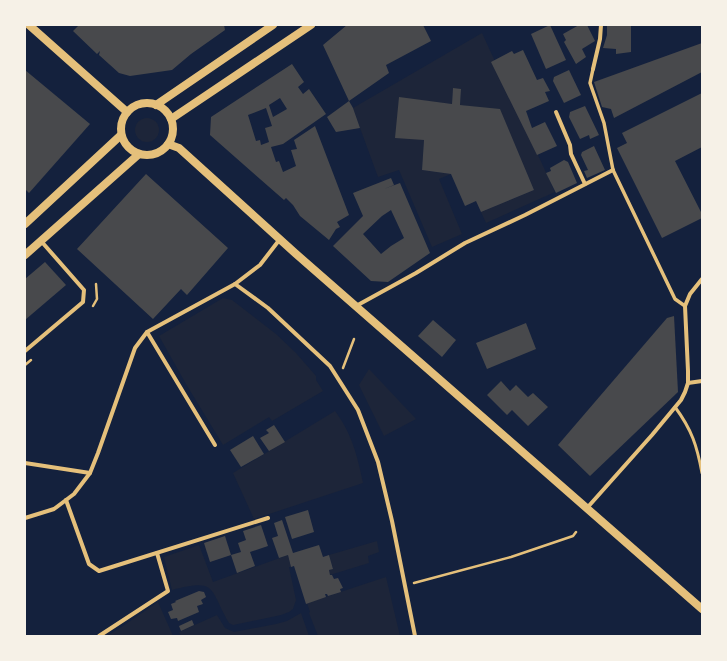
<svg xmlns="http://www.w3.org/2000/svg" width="727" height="661" viewBox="0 0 727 661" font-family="'DM Sans',sans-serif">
  <rect width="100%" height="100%" fill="#14213d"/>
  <!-- green -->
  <g fill="#1d2539">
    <polygon points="482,33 555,192 486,223 481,212 534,190 500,110 460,105 461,89 453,89 452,104 399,98 424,140 422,170 451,174 439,179 462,234 432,247 399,170 378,177 360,128 353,108"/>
    <circle cx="147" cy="130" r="12"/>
    <polygon points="223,298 232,300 276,334 296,353 316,376 316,380 323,391 272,421 269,417 223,445 186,384 159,336"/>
    <polygon points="369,369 416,419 384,436 359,385"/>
    <path d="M335 411C352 434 357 455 363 483L254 519 233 473Z"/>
    <polygon points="377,541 379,552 368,556 369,563 330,575 329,570 333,568 329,555"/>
    <path d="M199 545 213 582 288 555 291 567H289L296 600 293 609 289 612 281 615 233 625 229 623C209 589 218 578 172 590L164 557Z"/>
    <polygon points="386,577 400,636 318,636 309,613 310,612 307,603"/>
    <polygon points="158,602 173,636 107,636 123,626"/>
    <polygon points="301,613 309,636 181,636 179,632 217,615 225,628 234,632 276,624 287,621"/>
  </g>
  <!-- building -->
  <g fill="#48494c" fill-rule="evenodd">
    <polygon points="79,25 224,25 225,30 191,54 172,70 130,76 119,73 99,55 100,51 97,54 73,31"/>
    <polygon points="347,25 423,25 431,41 386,65 389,73 349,101 323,45"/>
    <polygon points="550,25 566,60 546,69 531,34"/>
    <polygon points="579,25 587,25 595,41 582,49 586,57 576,64 564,42 566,40 563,34"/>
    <polygon points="607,25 631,25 631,52 616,54 616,49 603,48 607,35"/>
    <polygon points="702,43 702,72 614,118 611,109 602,107 594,82"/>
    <polygon points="523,50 537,80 543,78 550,91 545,92 549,101 526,111 532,128 545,122 557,146 537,155 491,62 512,51 514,54"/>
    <path d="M292 64 304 82 298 87 303 94 309 89 326 114 283 144 271 147 276 162 279 161 283 172 296 166 291 150 297 149 294 140 315 126 349 215 337 222 340 227 336 229 329 240 300 216 293 205 286 198 284 200 210 135 211 117ZM280 98 287 109 273 117 269 105ZM266 108 272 126 265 128 269 142 261 145 260 140 256 141 248 115Z"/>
    <polygon points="25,70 90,124 29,193 25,189"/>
    <polygon points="569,70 581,95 564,103 553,81 554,77"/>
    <polygon points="453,88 461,89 460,105 500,109 534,190 481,212 476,201 465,206 451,174 422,170 424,140 395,138 399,97 452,104"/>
    <polygon points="702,93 702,147 675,161 702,214 702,218 662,238 617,148 627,143 622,133"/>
    <polygon points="349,101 353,108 360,128 336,132 327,117"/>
    <polygon points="585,106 599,135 590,139 589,135 580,139 569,117 570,112"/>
    <polygon points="594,146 605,170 587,178 584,171 588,170 581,155 582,152"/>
    <polygon points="564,160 568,162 577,183 556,193 546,173 551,171 550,168"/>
    <polygon points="146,174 228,248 187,295 181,289 153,319 77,249"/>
    <path d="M391 178 394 185 384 189 400 183 430 253 388 282 371 281 333 246 363 216 353 193ZM391 210 404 238 391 246 381 254 363 234 382 216Z"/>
    <polygon points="45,262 66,285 25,320 25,279"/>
    <polygon points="674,316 678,392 590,476 558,445 667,318"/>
    <polygon points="433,320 456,340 442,357 418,336"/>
    <polygon points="526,323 536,349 487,369 476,343"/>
    <polygon points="501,381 510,391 516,385 528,397 533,393 548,407 528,426 512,410 507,415 487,395"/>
    <polygon points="274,425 285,442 269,451 260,438 269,433 266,430"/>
    <polygon points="253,436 264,454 241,467 230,450"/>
    <polygon points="308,510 314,532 292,539 285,517"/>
    <polygon points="282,520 293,553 319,545 323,557 329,555 333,569 329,570 330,575 332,575 334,579 338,578 343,588 340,589 341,592 328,596 327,594 325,594 326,597 306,604 294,566 291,567 288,555 279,558 272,538 278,536 274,523"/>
    <polygon points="261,525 268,546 250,552 255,566 237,573 231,555 241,552 238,543 246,540 243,531"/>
    <polygon points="225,536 231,555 210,562 204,543"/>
    <polygon points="199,591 204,592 206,597 201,600 203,604 197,606 199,612 178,621 177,618 171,619 168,612 173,610 171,604 176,602 175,601"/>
    <polygon points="192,620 194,625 181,631 179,626"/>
  </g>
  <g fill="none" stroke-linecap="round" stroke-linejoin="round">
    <!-- path -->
    <g stroke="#e5c07b" stroke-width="2.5">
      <polyline points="93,306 97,299 96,284"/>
      <polyline points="25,365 31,360"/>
      <polyline points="343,368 354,339"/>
      <polyline points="414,583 511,557 573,536 576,532"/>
    </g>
    <!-- service -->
    <path stroke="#e5c07b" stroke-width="3" d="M675 407C692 430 697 446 702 473"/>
    <!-- pedestrian -->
    <polyline stroke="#e5c07b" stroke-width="3.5" points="593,69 590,83 604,123 613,170 675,299 685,306"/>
    <!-- minor -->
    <g stroke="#e5c07b" stroke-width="4">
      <polyline points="593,69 600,39 601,25"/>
      <polyline points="556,112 570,145 571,154 585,184"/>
      <polyline points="235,284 268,308 330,366 358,410 378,462 392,521 415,636"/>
      <polyline points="356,306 416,273 465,243 525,215 613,170"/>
      <polyline points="147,332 215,445"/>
      <polyline points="25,351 83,302 84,290 41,241"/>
      <polyline points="688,383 702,381"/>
      <polyline points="25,463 90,473"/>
      <polyline points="66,500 89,564 99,571 268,518"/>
      <polyline points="587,508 652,435 681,400 685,392 688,383 688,371 685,306 690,294 702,279"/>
      <polyline points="25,518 54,509 74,494 90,473 98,453 135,348 147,332 235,284 260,265 280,239"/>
      <polyline points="99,636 168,591 157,553"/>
    </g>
    <!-- secondary -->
    <g stroke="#e5c07b" stroke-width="8">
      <polyline points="29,25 127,112"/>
      <circle cx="147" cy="129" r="26"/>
      <polyline points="156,105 273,25"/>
      <polyline points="171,119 311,25"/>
      <polyline points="168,144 179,148 295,253 702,609"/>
      <polyline points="25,224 121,135"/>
      <polyline points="25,255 139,154"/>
    </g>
  </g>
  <!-- border -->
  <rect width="727" height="661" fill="none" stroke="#f6f1e7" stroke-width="52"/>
</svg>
